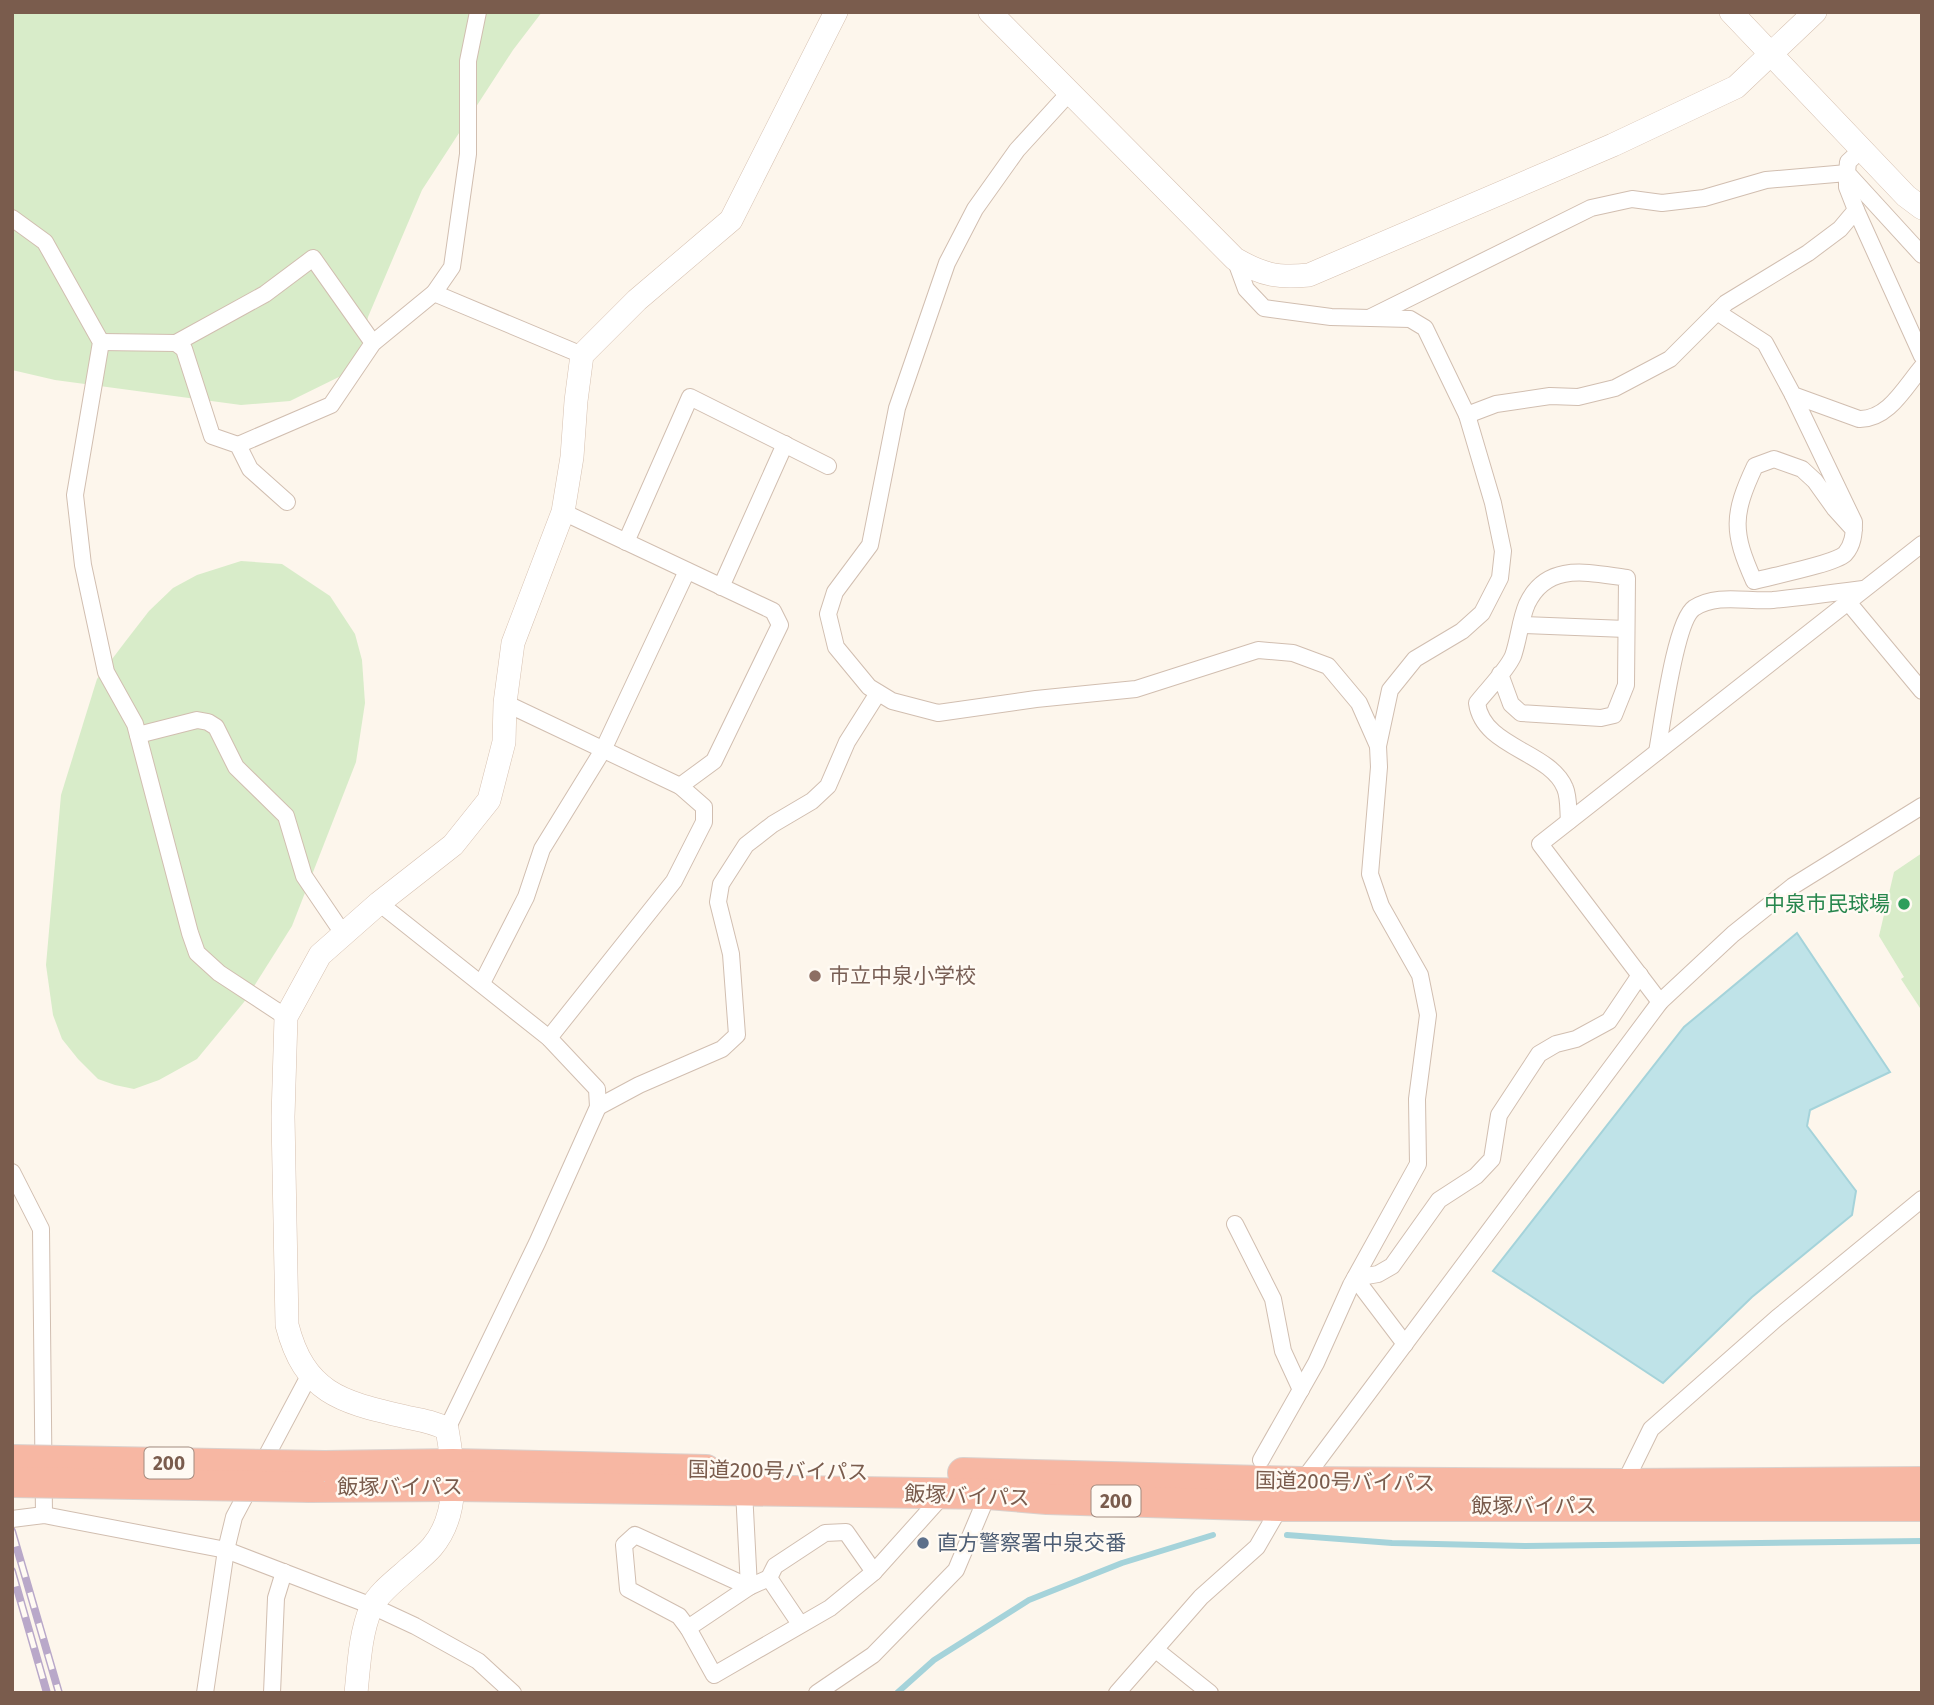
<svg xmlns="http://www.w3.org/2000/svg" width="1934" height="1705" viewBox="0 0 1934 1705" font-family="'Fira Sans','Noto Sans JP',sans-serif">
  <rect width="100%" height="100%" fill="#fdf6ec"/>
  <!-- green -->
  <g fill="#d8ecc9">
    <polygon points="12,12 542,12 513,50 422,190 368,317 359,356 347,373 290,401 241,405 55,380 12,370"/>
    <polygon points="241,561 282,564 330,596 355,634 362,660 365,703 356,762 292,926 244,1002 197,1059 159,1080 134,1089 115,1085 98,1079 78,1059 62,1039 53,1015 46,965 61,795 97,679 125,642 149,611 173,588 197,575"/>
    <polygon points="1922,853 1922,1011 1901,979 1904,977 1879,936 1894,872"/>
  </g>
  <!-- water -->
  <polygon fill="#bfe3e8" stroke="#a5d3da" stroke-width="2" points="1797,933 1890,1072 1810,1110 1807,1126 1856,1191 1852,1215 1752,1297 1663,1383 1493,1271 1684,1027"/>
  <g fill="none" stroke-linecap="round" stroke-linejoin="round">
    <!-- stream -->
    <g stroke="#a5d3da" stroke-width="6">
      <polyline points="1287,1535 1392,1543 1525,1546 1922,1541"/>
      <polyline points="897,1693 934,1660 1029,1600 1122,1563 1213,1535"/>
    </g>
    <!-- street casing -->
    <g stroke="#d1beb0" stroke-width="18">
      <g id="street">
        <polyline points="1069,93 1017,150 975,209 947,263 897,408 870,545 835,592 828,614 836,647 869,687 892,701 938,713 1036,699 1136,689 1258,650 1293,653 1328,666 1359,703 1378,746"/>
        <polyline points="1861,150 1848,162 1847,173 1922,255"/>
        <polyline points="1856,210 1922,356"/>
        <polyline points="12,218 45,242 101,342 75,495 83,565 106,672 135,724 190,933 197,953 219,973 286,1017"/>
        <polyline points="1235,259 1246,289 1264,308 1331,317 1410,319 1425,328 1467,415 1493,503 1503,551 1500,578 1482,613 1462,631 1415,659 1390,690 1378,746 1379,767 1370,874 1381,906 1420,975 1428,1015 1417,1099 1418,1164 1351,1285 1316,1363 1261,1460"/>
        <polyline points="434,293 582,355"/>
        <path d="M1717 312 1765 343 1793 395 1859 419C1888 420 1905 387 1922 367"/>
        <polyline points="1371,317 1591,208 1632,199 1662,203 1704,198 1766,180 1847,173 1847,187 1856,210 1840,229 1808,253 1726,303 1670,359 1615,388 1578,397 1550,396 1496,404 1467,415"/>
        <polyline points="101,342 176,343 184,349 212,436 238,445 250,469 287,502"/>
        <polyline points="176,343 265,294 313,258 373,343"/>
        <path d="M1793 395 1854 522C1854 534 1853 545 1845 554 1834 564 1772 576 1754 581 1732 532 1732 515 1755 466L1774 459 1802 469 1815 481 1835 509 1854 530"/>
        <polyline points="238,445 331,405 373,343 434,293 452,267 468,154 468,61 478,12"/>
        <polyline points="563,512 773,611 780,625 714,761 680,786"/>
        <polyline points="626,542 690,397 828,466"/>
        <polyline points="721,587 785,444"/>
        <polyline points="1848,602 1922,691"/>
        <polyline points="1521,625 1626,629"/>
        <path d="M1500 674 1511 704 1521 713 1601 718 1614 715 1626 685 1627 578C1589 573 1547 561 1527 604 1520 620 1519 639 1513 656 1507 670 1487 690 1477 703 1483 748 1550 751 1565 788 1569 797 1568 811 1569 821"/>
        <polyline points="505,703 680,786 704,807 704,822 674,881 549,1038"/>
        <polyline points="138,735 197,720 208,722 216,727 236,767 286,816 304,876 344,935"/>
        <path d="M1657 752C1662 726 1675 621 1694 608 1717 593 1747 602 1773 600 1803 597 1833 593 1863 589"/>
        <polyline points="379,903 549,1038 597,1089 598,1107 537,1243 447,1429"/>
        <polyline points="482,983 526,897 542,849 603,750 687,571"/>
        <polyline points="1660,1002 1540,844 1922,544"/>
        <polyline points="598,1107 639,1085 722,1049 737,1035 731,954 718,902 721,884 746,845 773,824 812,801 828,786 847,742 878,693"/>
        <polyline points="12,1172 41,1229 44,1515"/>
        <polyline points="1235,1224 1273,1299 1283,1351 1301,1390"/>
        <polyline points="1405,1344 1355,1278 1378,1274 1392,1266 1439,1200 1476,1176 1492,1159 1499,1115 1539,1054 1556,1044 1576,1039 1609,1021 1640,975"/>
        <polyline points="1301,1483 1660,1002 1733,934 1793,886 1922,806"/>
        <polyline points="1624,1484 1651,1429 1777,1318 1922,1199"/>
        <polyline points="744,1491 749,1587 688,1628 714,1675 830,1608 874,1572 944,1494"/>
        <polyline points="12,1519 44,1515 226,1550 372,1606 415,1626 478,1661 513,1693"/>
        <polyline points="769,1578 775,1566 825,1533 846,1532 874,1572"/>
        <polyline points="688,1628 679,1616 628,1589 624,1545 635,1535 749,1587 769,1578 800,1624"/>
        <polyline points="1156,1650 1210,1693"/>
        <polyline points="205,1693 226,1550 234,1517 309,1376"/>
        <polyline points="272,1693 276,1598 284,1572"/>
        <polyline points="817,1693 873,1655 956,1570 988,1494"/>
        <polyline points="1117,1693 1201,1597 1257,1547 1283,1502"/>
      </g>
    </g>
    <!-- secondary casing -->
    <g stroke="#d6c0b0" stroke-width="24">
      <g id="secondary">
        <path d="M990 12 1235 259C1263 275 1277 278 1309 275L1613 145 1736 87 1815 12"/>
        <polyline points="1731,12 1906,196 1922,208"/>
        <path d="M356 1693C359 1665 360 1634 371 1608 378 1593 396 1580 408 1569 416 1562 425 1555 432 1547 460 1514 454 1468 447 1429 434 1422 421 1420 406 1417 343 1402 305 1395 287 1325L283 1117 286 1017 320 955 379 903 453 845 489 800 504 742 505 703 513 643 563 512 572 457 576 401 582 355 637 300 731 220 836 12"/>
      </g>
    </g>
    <!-- highway casing -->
    <g stroke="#dad1cd" stroke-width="32">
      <g id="highway">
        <polyline points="325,1466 453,1464 706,1470"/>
        <polyline points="963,1473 1302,1482 1624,1484 1922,1482"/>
        <polyline points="310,1487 454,1486 988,1494 1047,1499 1280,1506 1922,1506"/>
      </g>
    </g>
    <!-- street -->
    <use href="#street" stroke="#fff" stroke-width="16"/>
    <!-- secondary -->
    <use href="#secondary" stroke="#fff" stroke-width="23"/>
    <!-- highway -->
    <use href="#highway" stroke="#f7b7a3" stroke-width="30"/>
    <!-- rail casing -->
    <g stroke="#b9a8c9" stroke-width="8">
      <g id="rail">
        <polyline points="12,1531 59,1693"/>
        <polyline points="12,1571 47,1693"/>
      </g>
    </g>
    <!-- rail -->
    <use href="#rail" stroke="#fffaf3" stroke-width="5" stroke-dasharray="16" stroke-linecap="butt"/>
    <!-- highway-bridge casing -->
    <g stroke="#dad1cd" stroke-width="32" stroke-linecap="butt">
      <g id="highway-bridge">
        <polyline points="12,1460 325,1466"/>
        <polyline points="12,1482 310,1487"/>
      </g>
    </g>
    <!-- highway-bridge -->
    <use href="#highway-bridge" stroke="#f7b7a3" stroke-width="30"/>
  </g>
  <!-- markers -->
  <circle fill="#2e9e5b" stroke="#fffaf3" stroke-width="2.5" cx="1904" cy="904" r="7"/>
  <circle fill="#8d6e63" stroke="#fffaf3" stroke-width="2.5" cx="815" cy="976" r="7"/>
  <circle fill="#5c6f8a" stroke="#fffaf3" stroke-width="2.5" cx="923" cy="1543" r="7"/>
  <g text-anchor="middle" stroke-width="5" stroke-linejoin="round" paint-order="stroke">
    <!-- shield labels -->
    <g fill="#fffaf3" stroke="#a28b7f" stroke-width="2">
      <rect x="144.5" y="1447.5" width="49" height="31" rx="5"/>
      <rect x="1091.5" y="1485.5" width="49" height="31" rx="5"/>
    </g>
    <g font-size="19" font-weight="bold" fill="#7a5c4d">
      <text x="169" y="1470">200</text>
      <text x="1116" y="1508">200</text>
    </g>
    <!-- leisure labels -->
    <g font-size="21" fill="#27864d" stroke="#fffaf3" text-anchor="end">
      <text x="1890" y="911">中泉市民球場</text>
    </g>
    <!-- education labels -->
    <g font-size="21" fill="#785e54" stroke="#fffaf3" text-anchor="start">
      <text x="829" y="983">市立中泉小学校</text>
    </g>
    <!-- street labels -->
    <g font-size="21" fill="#7a5c4d" stroke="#fffaf3">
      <text transform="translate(778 1471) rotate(1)" y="7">国道200号バイパス</text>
      <text transform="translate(1345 1482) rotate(1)" y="7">国道200号バイパス</text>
      <text x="400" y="1494">飯塚バイパス</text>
      <text transform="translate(967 1496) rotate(2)" y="7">飯塚バイパス</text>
      <text x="1534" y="1513">飯塚バイパス</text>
    </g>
    <!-- service labels -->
    <g font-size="21" fill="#4e5e75" stroke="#fffaf3" text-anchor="start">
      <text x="937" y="1550">直方警察署中泉交番</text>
    </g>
  </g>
  <!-- border -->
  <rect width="1934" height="1705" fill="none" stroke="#7a5c4d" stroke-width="28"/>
</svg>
